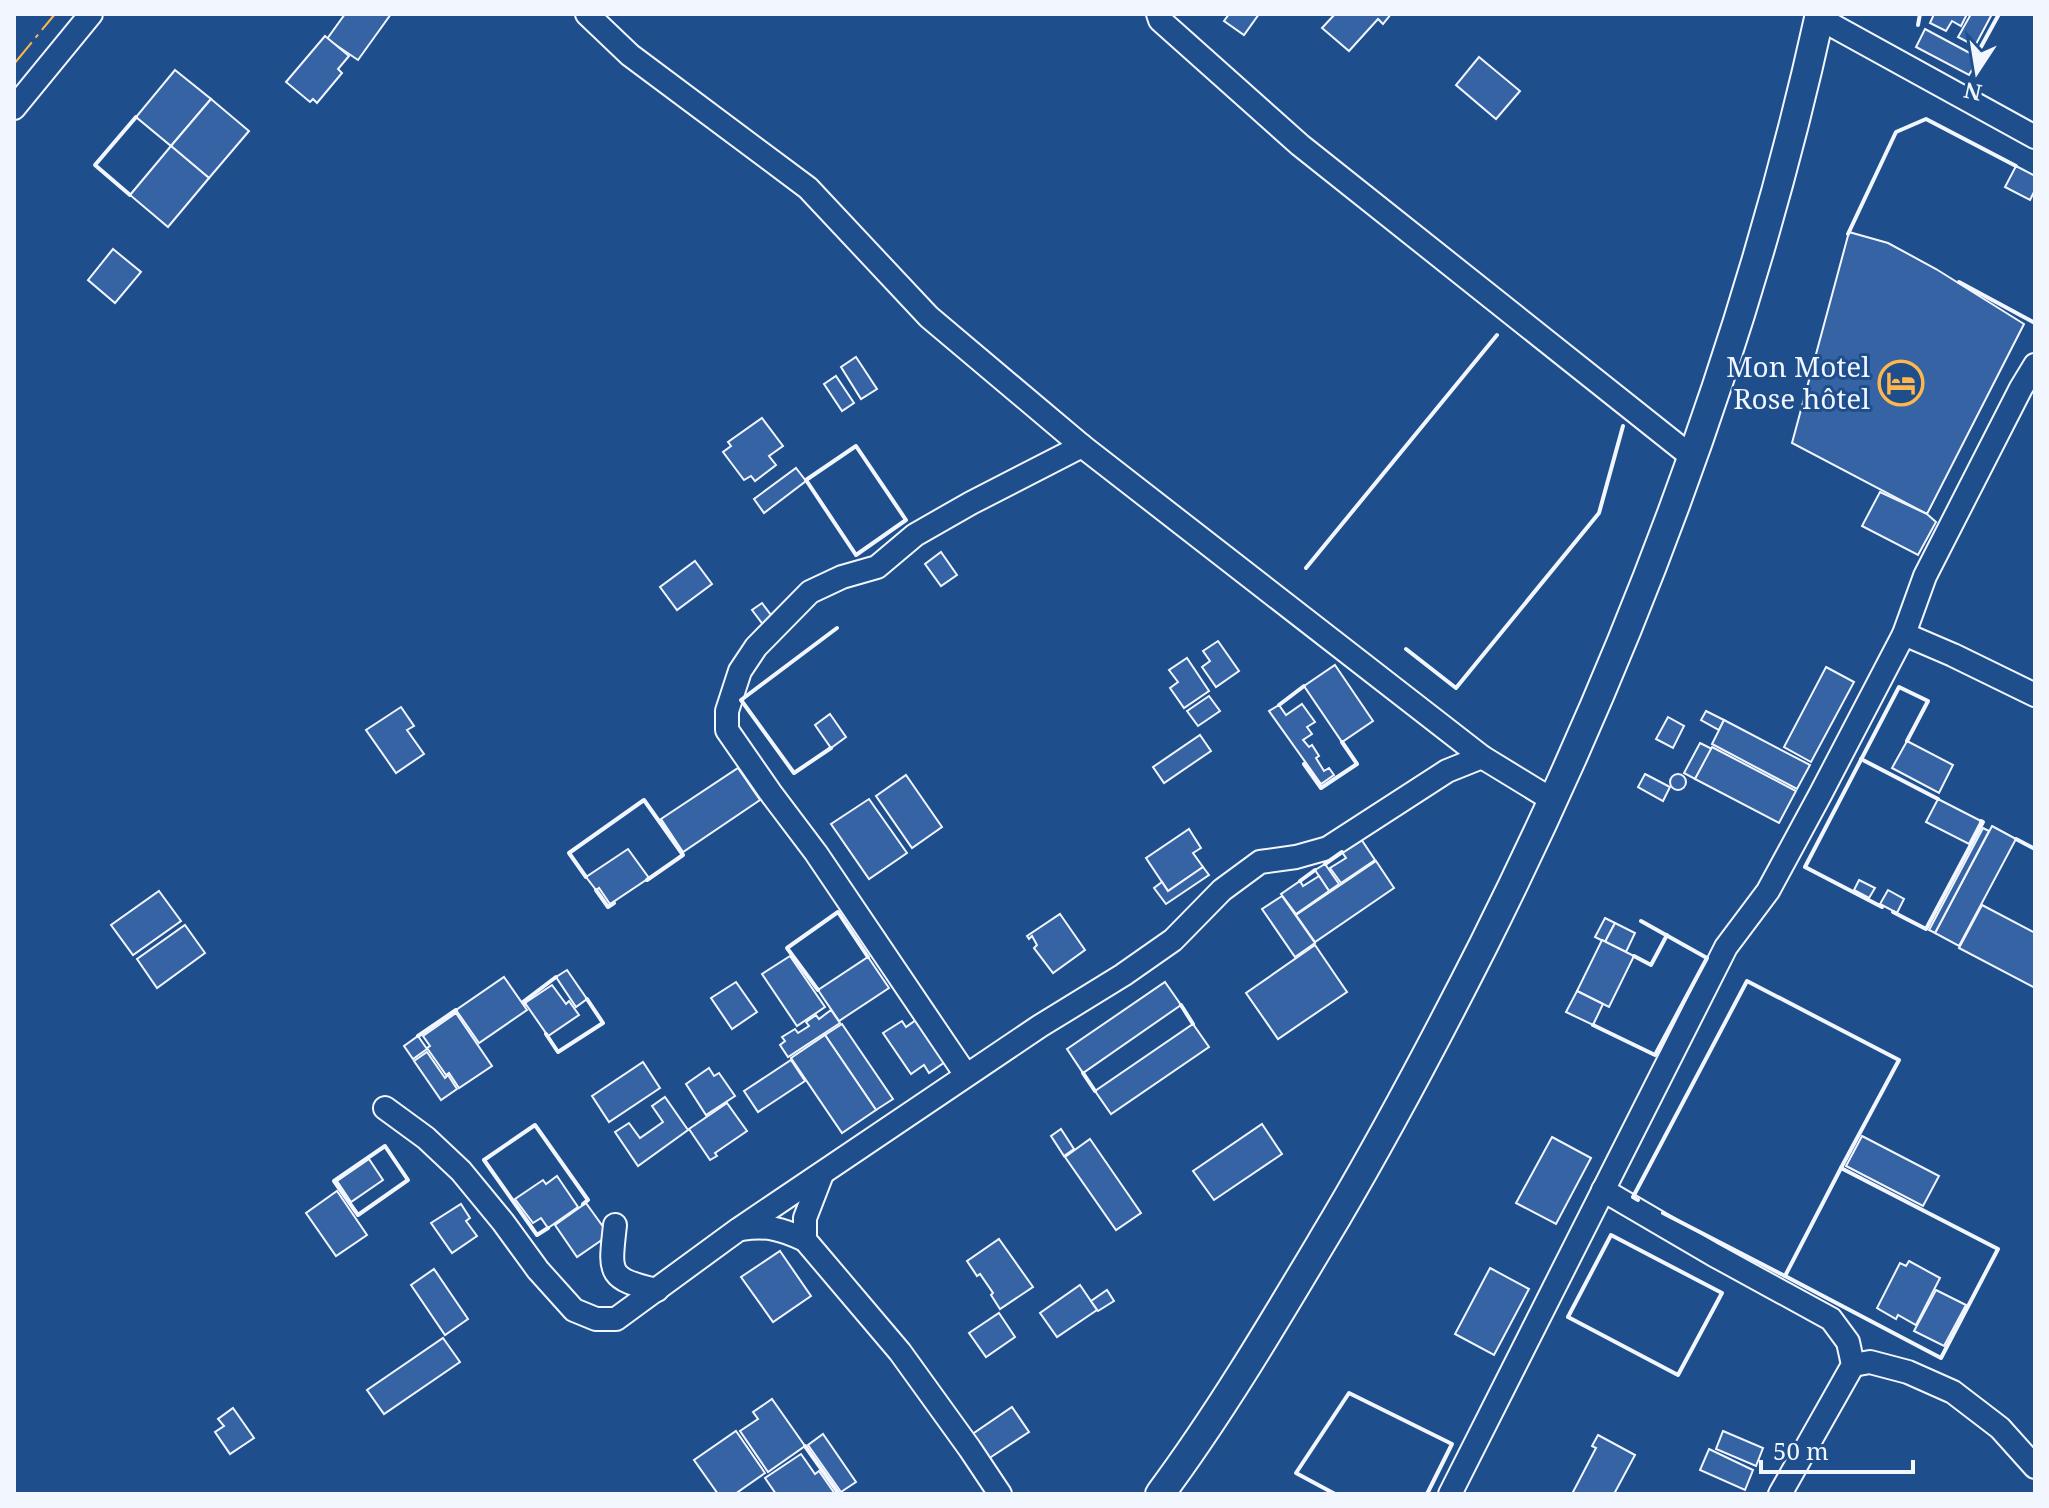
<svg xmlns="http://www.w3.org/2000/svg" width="2049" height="1508" viewBox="0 0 2049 1508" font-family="'Noto Serif',serif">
  <rect width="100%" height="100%" fill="#1f4e8c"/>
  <!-- building -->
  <g fill="#3563a3" stroke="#f2f6ff" stroke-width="2">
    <polygon points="345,14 391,14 358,60 327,39"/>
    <polygon points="1229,14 1259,14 1244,35 1224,21"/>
    <polygon points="1335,14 1391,14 1383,24 1378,19 1349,51 1322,28"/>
    <polygon points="1934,14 1967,14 1961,26 1952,21 1946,31 1930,23"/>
    <polygon points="1971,14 1992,14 1975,46 1958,37"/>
    <polygon points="1925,29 1979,58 1969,75 1916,47"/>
    <polygon points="325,36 349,56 338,69 342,73 317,103 313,99 310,102 286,82"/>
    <polygon points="1479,57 1520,91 1496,119 1456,85"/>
    <polygon points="175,70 211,99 171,146 136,117"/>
    <polygon points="211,99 249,131 209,178 171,146"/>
    <polygon points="171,146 209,178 168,227 130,195"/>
    <polygon points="2016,166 2035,176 2035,190 2030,200 2005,187"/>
    <polygon points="1849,232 1888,243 1936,269 2024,324 1927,514 1792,443"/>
    <polygon points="113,249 141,272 115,303 88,280"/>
    <polygon points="856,357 877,389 861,399 841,367"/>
    <polygon points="836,376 854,403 842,411 824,384"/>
    <polygon points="762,418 783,446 769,456 776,465 755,481 751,476 744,480 723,452 731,446 728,442"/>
    <polygon points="796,468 806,481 764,513 754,499"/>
    <polygon points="1880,492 1927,514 1936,522 1918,555 1862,526"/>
    <polygon points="941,552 957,575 941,586 925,564"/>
    <polygon points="695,561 712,584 677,610 660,587"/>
    <polygon points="762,603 774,619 764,626 752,610"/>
    <polygon points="1218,641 1239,671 1216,687 1202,667 1210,661 1203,651"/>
    <polygon points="1187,658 1209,691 1184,708 1170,688 1178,682 1169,670"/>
    <polygon points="1335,665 1373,721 1342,742 1304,686"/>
    <polygon points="1826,667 1854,682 1811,762 1784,747"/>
    <polygon points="1209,696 1220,711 1198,726 1187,711"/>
    <polygon points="1302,704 1315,722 1307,727 1312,734 1303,740 1309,747 1312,745 1319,756 1316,758 1324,771 1329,768 1334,775 1321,784 1269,711 1279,705 1286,715"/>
    <polygon points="401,707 414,726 407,730 424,754 396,773 366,730"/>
    <polygon points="1706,711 1724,720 1719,730 1701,720"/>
    <polygon points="830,714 846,737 831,748 815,725"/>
    <polygon points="1668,717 1684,726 1673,748 1656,739"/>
    <polygon points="1724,720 1810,765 1797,789 1712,744"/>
    <polygon points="1200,735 1211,751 1164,783 1153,767"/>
    <polygon points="1907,741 1953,765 1939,793 1892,768"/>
    <polygon points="1700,743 1712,749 1695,779 1684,773"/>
    <polygon points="1712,747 1796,791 1779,823 1695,779"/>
    <polygon points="738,768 760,800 683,852 661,819"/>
    <polygon points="1645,774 1670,787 1663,801 1638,787"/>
    <circle cx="1678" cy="782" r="8"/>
    <polygon points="906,775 942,827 912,848 876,796"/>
    <polygon points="869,799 907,853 869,879 831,824"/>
    <polygon points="1938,799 1981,821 1969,844 1926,822"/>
    <polygon points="1992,826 2016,839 1959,946 1935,933"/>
    <polygon points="1983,828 1989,831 1935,933 1929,930"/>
    <polygon points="1189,829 1201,848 1193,853 1203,867 1168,891 1146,858"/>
    <polygon points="1361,839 1375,860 1341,883 1330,868 1346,858 1342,852"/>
    <polygon points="628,849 649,878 610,904 599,888 596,890 586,877"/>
    <polygon points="1376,861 1394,888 1315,942 1296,915"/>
    <polygon points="1325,864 1339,884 1329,891 1315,870"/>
    <polygon points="1203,867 1209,875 1166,904 1154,888 1162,882 1168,891"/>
    <polygon points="1319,876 1329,891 1296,914 1281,894 1300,881 1303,886"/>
    <polygon points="1859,880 1875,888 1869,898 1854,890"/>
    <polygon points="1888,890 1904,899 1897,913 1880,904"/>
    <polygon points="159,891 181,921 133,955 111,925"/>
    <polygon points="1282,896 1315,943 1295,957 1262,909"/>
    <polygon points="1982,905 2035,933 2035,988 1959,948"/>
    <polygon points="1060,914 1085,950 1053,973 1034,948 1037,945 1032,936 1029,939 1027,936"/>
    <polygon points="1605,918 1615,923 1605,942 1595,937"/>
    <polygon points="1615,923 1635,933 1626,952 1605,942"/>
    <polygon points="185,925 205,953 157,988 137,959"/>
    <polygon points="1602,940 1634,956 1609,1007 1577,991"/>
    <polygon points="1315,945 1347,992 1278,1039 1246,993"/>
    <polygon points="790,956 825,1007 797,1026 762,974"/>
    <polygon points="868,957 889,988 839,1021 818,990"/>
    <polygon points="567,970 587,999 576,1007 556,977"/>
    <polygon points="504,977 527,1010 479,1043 456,1010"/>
    <polygon points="736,982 757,1012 732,1029 711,998"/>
    <polygon points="1165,982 1181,1005 1083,1073 1067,1049"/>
    <polygon points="552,985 566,1004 569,1001 579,1015 548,1036 525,1003"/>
    <polygon points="1577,991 1603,1004 1593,1025 1566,1012"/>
    <polygon points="831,1010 840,1023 788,1057 780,1045 785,1041 782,1037 795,1029 798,1033 809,1026 806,1022 816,1015 819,1019"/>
    <polygon points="456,1013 492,1066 459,1088 449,1073 446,1075 427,1048 430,1046 423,1036"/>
    <polygon points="916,1020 945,1062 929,1073 924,1065 911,1074 883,1033 902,1021 906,1027"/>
    <polygon points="842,1024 893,1099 876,1110 825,1035"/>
    <polygon points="1193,1024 1209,1047 1111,1114 1095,1091"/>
    <polygon points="825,1035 876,1110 842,1133 791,1058"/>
    <polygon points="418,1036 427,1049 413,1059 404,1046"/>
    <polygon points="427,1052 445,1078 448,1075 457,1089 441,1100 414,1061"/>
    <polygon points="791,1060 805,1081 758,1112 744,1091"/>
    <polygon points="643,1062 660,1088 609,1122 592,1096"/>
    <polygon points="709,1068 714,1076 719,1073 735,1096 706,1115 686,1084"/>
    <polygon points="665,1097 688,1130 638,1166 615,1132 629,1123 640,1138 663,1122 652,1106"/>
    <polygon points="727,1103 747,1131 715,1153 717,1156 710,1160 689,1129"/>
    <polygon points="1262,1124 1282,1154 1214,1200 1193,1171"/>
    <polygon points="1061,1129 1074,1149 1064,1156 1051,1136"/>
    <polygon points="1862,1136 1939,1176 1923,1206 1846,1166"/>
    <polygon points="1552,1137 1591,1158 1556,1224 1516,1203"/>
    <polygon points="1090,1139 1141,1213 1116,1230 1065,1157"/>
    <polygon points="369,1159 383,1180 351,1202 337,1181"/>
    <polygon points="557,1176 578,1207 548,1228 541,1218 533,1223 515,1199 543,1180 546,1184"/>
    <polygon points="337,1191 367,1235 336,1256 306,1213"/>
    <polygon points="586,1203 609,1235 577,1257 555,1225"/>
    <polygon points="461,1204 470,1218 466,1221 477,1236 452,1253 431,1223"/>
    <polygon points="999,1239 1033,1287 1000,1309 991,1295 993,1293 980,1274 977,1276 967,1261"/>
    <polygon points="780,1251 811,1296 773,1322 741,1277"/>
    <polygon points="1909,1261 1940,1278 1916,1325 1898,1315 1896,1319 1877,1308 1900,1263 1906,1266"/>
    <polygon points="1490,1268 1529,1289 1494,1355 1455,1334"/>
    <polygon points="434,1269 468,1319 445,1335 411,1285"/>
    <polygon points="1080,1285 1097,1310 1057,1337 1040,1313"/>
    <polygon points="1107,1290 1114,1301 1098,1311 1091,1301"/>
    <polygon points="1936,1290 1966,1305 1944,1346 1914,1331"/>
    <polygon points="999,1313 1015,1337 986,1357 969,1333"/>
    <polygon points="443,1338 460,1362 384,1414 367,1390"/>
    <polygon points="772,1399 805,1446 768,1472 740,1431 758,1419 753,1412"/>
    <polygon points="1012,1407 1029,1432 988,1459 971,1435"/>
    <polygon points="233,1408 254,1438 230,1454 215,1432 224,1426 218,1419"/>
    <polygon points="736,1431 765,1473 735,1494 718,1494 694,1460"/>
    <polygon points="1723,1431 1763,1448 1756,1466 1716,1449"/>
    <polygon points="823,1434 856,1482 841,1492 808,1445"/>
    <polygon points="1598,1435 1635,1455 1614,1494 1572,1494 1596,1448 1592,1446"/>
    <polygon points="1709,1449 1753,1470 1745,1490 1700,1470"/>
    <polygon points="801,1454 815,1474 819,1471 835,1494 776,1494 765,1478"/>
  </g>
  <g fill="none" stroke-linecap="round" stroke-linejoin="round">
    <!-- minor casing -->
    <g stroke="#f2f6ff" stroke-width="26">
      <g id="minor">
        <polyline points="587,14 630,55 808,188 929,317 1082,446 1482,757 1554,801"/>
        <polyline points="1158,14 1160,20 1300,145 1692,457"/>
        <polyline points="1819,18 2035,137"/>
        <polyline points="14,108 91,14"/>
        <polyline points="1904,634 1953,655 2035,695"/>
        <polyline points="966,1075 816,853 770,792 727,730 727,711 740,671 756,647 810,592 842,577 877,567 915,535 971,503 1082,446"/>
        <polyline points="385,1108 426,1138 461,1171 503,1222 538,1270 574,1310 596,1319 616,1319 739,1229 1040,1026 1123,975 1173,940 1222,890 1260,862 1296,857 1328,848 1447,771 1482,757"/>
        <polyline points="1603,1190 1714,1255 1831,1319 1848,1342 1853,1365 1780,1494"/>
        <path d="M615 1225C610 1272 606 1279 657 1290"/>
        <path d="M742 1229C767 1225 782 1229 805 1240L900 1352 970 1449 1000 1494"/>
        <polyline points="805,1240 805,1218 822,1174"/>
        <polyline points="1853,1365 1870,1362 1908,1372 1953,1392 2000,1428 2035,1467"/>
        <polyline points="1450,1494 1726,947 1768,891 1820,795 1904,634 1925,576 2021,388 2035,365"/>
      </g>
    </g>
    <!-- major casing -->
    <g stroke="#f2f6ff" stroke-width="32">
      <path id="major" d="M1160 1494C1224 1408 1281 1310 1336 1218 1389 1128 1437 1037 1484 944 1632 648 1749 337 1820 14"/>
    </g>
    <!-- minor -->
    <use href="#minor" stroke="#1f4e8c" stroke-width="22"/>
    <!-- major -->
    <use href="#major" stroke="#1f4e8c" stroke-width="28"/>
    <!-- wall -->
    <g stroke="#f2f6ff" stroke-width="4">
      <polyline points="1918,25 1920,14"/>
      <polyline points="1976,56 1999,14"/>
      <polyline points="130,195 95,165 136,117"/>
      <polyline points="1848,234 1896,132 1926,119 2016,166"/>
      <polyline points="1959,282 2035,323"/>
      <polygon points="856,446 906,520 856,555 806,480"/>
      <polyline points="1306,568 1497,335"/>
      <polyline points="1406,649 1456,688 1599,513 1623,426"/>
      <polyline points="1279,705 1304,686"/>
      <polyline points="831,748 794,773 741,700 837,628"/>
      <polyline points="1861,759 1938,799"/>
      <polyline points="1304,764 1321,788 1357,764 1342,742"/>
      <polyline points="2016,839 2035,849"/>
      <polyline points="1325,864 1342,852"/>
      <polyline points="586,877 569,853 644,800 683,855 647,880"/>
      <polyline points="1300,881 1315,870"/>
      <polyline points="596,890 608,907 614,903"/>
      <polyline points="1882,907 1805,867 1899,687 1928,701 1907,741"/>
      <polyline points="1893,912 1926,929 1983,822 1981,821"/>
      <polyline points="1634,956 1651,965 1667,935"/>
      <polyline points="818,990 787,948 838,912 868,957"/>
      <polyline points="525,1004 523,1002 556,977"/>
      <polyline points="1181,1005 1193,1024"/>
      <polyline points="1593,1025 1655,1055 1707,958 1641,921"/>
      <polyline points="546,1034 558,1052 603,1023 587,999"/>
      <polyline points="418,1036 456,1010"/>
      <polyline points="1083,1073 1095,1091"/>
      <polygon points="385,1146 408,1180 358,1215 334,1181"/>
      <polygon points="1841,1168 1998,1249 1941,1358 1785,1276"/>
      <polyline points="1638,1200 1633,1197 1747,981 1899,1060 1841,1168"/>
      <polyline points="1663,1213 1785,1276"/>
      <polyline points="548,1228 537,1235 484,1160 535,1125 588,1200 583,1204"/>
      <polygon points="1611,1235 1722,1293 1678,1375 1568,1317"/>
      <polyline points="805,1446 839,1494"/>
      <polyline points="1335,1494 1296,1473 1349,1393 1452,1444 1427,1494"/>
    </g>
    <!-- power -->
    <polyline stroke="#ffb74d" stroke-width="2" stroke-dasharray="28 6 4 6" stroke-linecap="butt" points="14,64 55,14"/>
  </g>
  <!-- icons -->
  <defs>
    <g id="hotel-ring" transform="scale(2.3)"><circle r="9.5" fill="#1f4e8c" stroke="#ffb74d" stroke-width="1.5"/><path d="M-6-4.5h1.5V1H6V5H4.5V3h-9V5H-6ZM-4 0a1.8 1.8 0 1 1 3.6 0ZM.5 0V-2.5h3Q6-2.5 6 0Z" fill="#ffb74d"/></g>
  </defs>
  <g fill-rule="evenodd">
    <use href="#hotel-ring" x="1901" y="383"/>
  </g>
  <g text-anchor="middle" stroke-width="6" stroke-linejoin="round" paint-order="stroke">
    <!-- poi labels -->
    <g font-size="28" fill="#f2f6ff" stroke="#1f4e8c" text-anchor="end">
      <text x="1870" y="377">Mon Motel<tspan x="1870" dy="32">Rose hôtel</tspan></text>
    </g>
  </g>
  <!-- border -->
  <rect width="2049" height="1508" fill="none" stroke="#f2f6ff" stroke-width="32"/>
  <!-- north arrow -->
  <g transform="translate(1977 72) rotate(192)" stroke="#1f4e8c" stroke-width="6" paint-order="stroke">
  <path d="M0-6L14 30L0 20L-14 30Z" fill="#f2f6ff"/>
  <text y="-12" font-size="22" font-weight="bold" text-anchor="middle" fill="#f2f6ff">N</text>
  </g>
  <!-- scale -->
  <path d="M1761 1460v12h152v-12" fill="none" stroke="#f2f6ff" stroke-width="4"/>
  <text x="1773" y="1460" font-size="24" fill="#f2f6ff" stroke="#1f4e8c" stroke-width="6" paint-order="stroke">50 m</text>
</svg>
